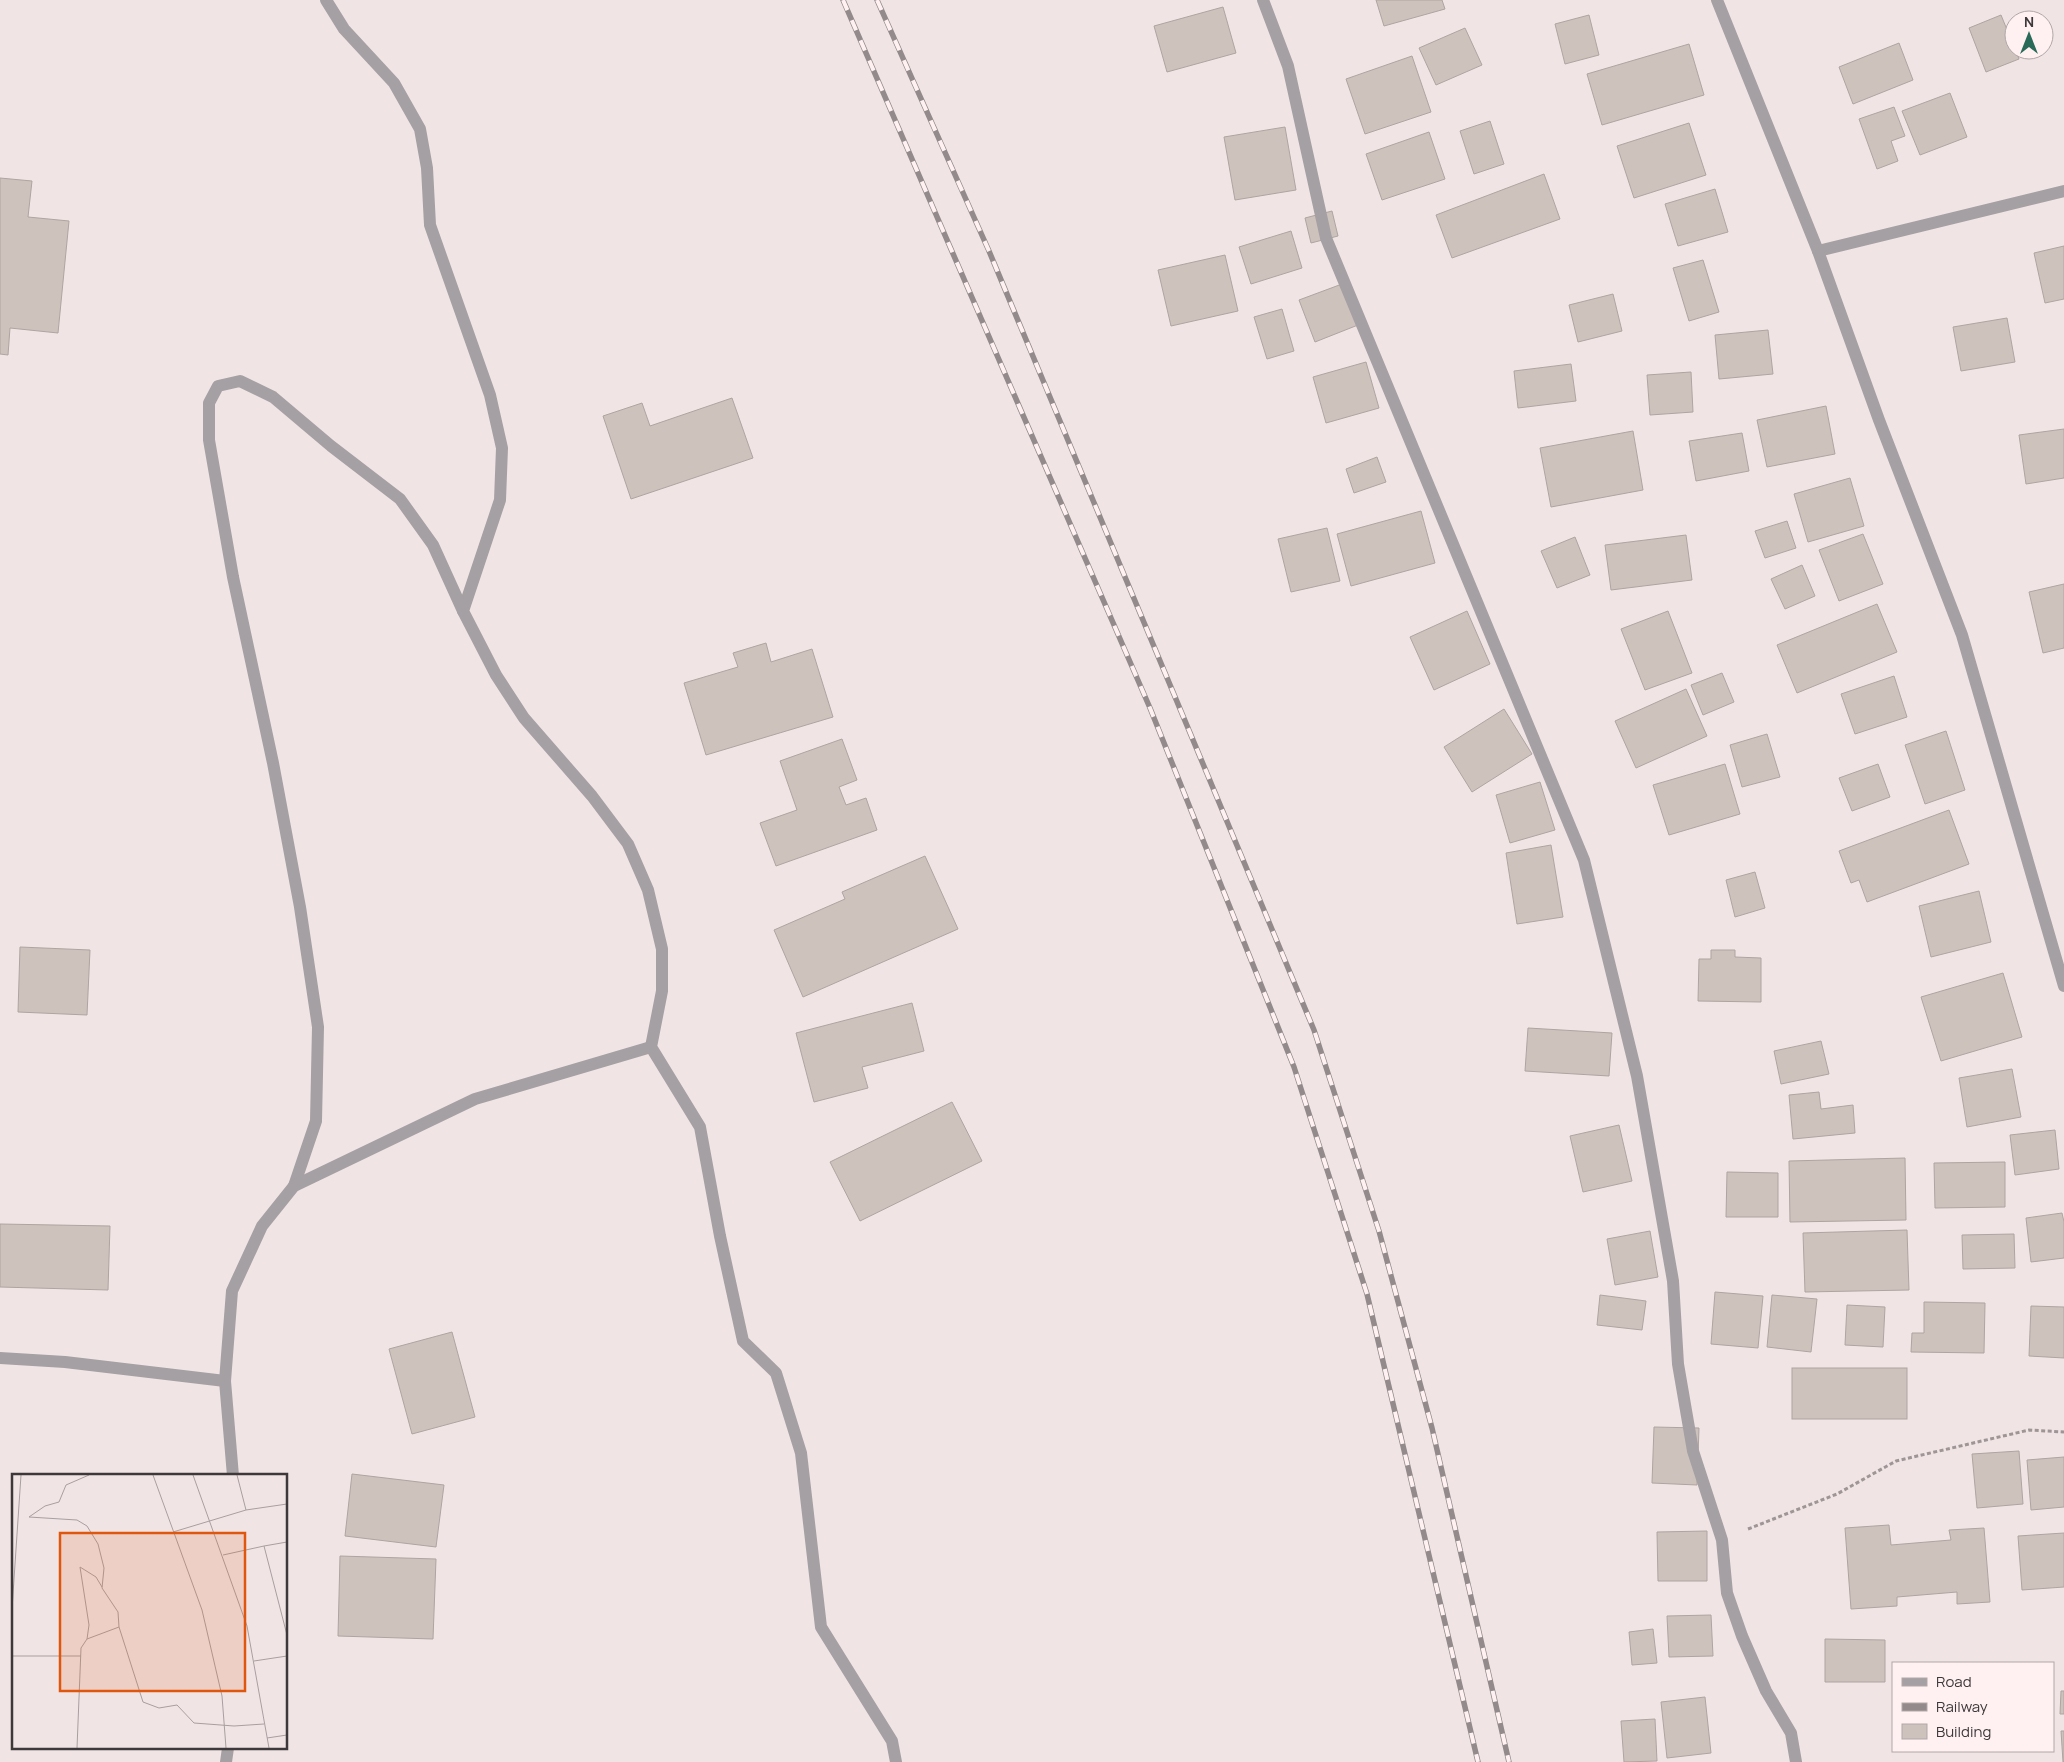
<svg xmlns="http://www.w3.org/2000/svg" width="2064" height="1762" viewBox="0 0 2064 1762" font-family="Manrope,sans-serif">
  <rect width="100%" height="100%" fill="#f1e4e5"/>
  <!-- building -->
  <g fill="#cec2bd" stroke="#afa49f">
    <polygon points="1376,0 1442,0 1445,9 1384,26"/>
    <polygon points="1223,7 1236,53 1167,72 1154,26"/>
    <polygon points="1589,15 1599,55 1565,64 1555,24"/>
    <polygon points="2001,15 2019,59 1986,72 1969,28"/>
    <polygon points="1465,28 1482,65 1436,85 1419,48"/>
    <polygon points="1899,43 1913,80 1853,104 1839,67"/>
    <polygon points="1689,44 1704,95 1602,125 1587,74"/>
    <polygon points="1412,56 1431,112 1365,134 1346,79"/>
    <polygon points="1950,93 1967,137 1920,155 1902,111"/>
    <polygon points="1894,107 1905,136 1891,141 1898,161 1877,169 1859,119"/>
    <polygon points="1490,121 1504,164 1474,174 1460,131"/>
    <polygon points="1689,123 1706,175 1634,198 1617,146"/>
    <polygon points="1285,127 1296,190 1235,200 1224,137"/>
    <polygon points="1429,132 1445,179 1382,200 1366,154"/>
    <polygon points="1544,174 1560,219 1452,258 1436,215"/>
    <polygon points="0,178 32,181 28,217 69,221 58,333 10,328 8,355 0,354"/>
    <polygon points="1715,189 1728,232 1678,246 1665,204"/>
    <polygon points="1332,211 1338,236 1311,243 1305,218"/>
    <polygon points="1291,231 1302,268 1251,284 1239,247"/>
    <polygon points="2064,246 2064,299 2045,303 2034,253"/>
    <polygon points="1225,255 1238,311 1171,326 1158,270"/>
    <polygon points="1703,260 1719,312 1689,321 1673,268"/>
    <polygon points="1342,284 1358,325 1315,342 1299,300"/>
    <polygon points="1613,294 1622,331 1578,342 1569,305"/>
    <polygon points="1282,309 1294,351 1267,359 1254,317"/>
    <polygon points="2007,318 2015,362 1961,371 1953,327"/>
    <polygon points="1768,330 1773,374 1719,379 1715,335"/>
    <polygon points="1366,362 1379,408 1326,423 1313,377"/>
    <polygon points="1571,364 1576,401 1518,408 1514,371"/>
    <polygon points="1691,372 1693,412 1650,415 1647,375"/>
    <polygon points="732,398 753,458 631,499 603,416 642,403 650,426"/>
    <polygon points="1826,406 1835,454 1767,467 1757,420"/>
    <polygon points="2064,429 2064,478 2026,484 2019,435"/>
    <polygon points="1633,431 1643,490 1551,507 1540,448"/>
    <polygon points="1742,433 1749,471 1696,481 1689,441"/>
    <polygon points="1377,457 1386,482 1354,493 1346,469"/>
    <polygon points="1850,478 1864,526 1808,542 1794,494"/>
    <polygon points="1421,511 1435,563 1351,586 1337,534"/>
    <polygon points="1787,521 1796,548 1765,558 1755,531"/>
    <polygon points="1327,528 1340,581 1291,592 1278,539"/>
    <polygon points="1863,534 1883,584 1839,601 1819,550"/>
    <polygon points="1686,535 1692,580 1611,590 1605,545"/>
    <polygon points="1575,537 1590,575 1557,588 1541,551"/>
    <polygon points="1802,565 1815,596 1785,609 1771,579"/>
    <polygon points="2064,584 2064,648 2043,653 2029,592"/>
    <polygon points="1877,604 1897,652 1797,693 1777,645"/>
    <polygon points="1467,611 1490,664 1434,690 1410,637"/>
    <polygon points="1668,611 1692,673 1645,690 1621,629"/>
    <polygon points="766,643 771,662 812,649 833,717 706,755 684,683 738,667 733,653"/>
    <polygon points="1722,673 1734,702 1703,715 1691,685"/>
    <polygon points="1894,676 1907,717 1855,734 1841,694"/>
    <polygon points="1686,689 1707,736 1636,768 1615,721"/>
    <polygon points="1504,709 1532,754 1472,792 1444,747"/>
    <polygon points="1946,731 1965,790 1925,804 1905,745"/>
    <polygon points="1767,734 1780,777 1742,787 1730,745"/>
    <polygon points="842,739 857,780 839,787 846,805 866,798 877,830 776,866 760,823 797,810 780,761"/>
    <polygon points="1725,764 1740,814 1669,835 1653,785"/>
    <polygon points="1878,764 1890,797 1852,811 1839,778"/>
    <polygon points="1540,782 1555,830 1510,843 1496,795"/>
    <polygon points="1949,810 1969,864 1867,902 1859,880 1851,883 1839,851"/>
    <polygon points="1551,845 1563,917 1517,924 1506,853"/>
    <polygon points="925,856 958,929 803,997 774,930 845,899 842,892"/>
    <polygon points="1755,872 1765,908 1735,917 1726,880"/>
    <polygon points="1979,891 1991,942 1931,957 1919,906"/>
    <polygon points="20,947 90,950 87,1015 18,1012"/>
    <polygon points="1711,950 1735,950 1735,957 1761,958 1761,1002 1698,1001 1699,959 1711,959"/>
    <polygon points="2003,973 2022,1037 1941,1061 1921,997"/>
    <polygon points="912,1003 924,1051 862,1067 868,1088 814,1102 796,1033"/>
    <polygon points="1528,1028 1612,1033 1609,1076 1525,1071"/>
    <polygon points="1821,1041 1829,1074 1781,1084 1774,1051"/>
    <polygon points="2012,1069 2021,1117 1967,1127 1959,1078"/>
    <polygon points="1819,1092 1821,1109 1853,1105 1855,1133 1793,1139 1789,1095"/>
    <polygon points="952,1102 982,1161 860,1221 830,1162"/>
    <polygon points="1619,1125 1632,1181 1583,1192 1570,1136"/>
    <polygon points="2055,1130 2059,1169 2015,1175 2010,1135"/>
    <polygon points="1905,1158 1906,1220 1790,1222 1789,1161"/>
    <polygon points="2005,1162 2005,1207 1935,1208 1934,1163"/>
    <polygon points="1727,1172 1778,1173 1778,1217 1726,1217"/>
    <polygon points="2062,1213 2064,1222 2064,1258 2031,1262 2026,1218"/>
    <polygon points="0,1224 110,1226 108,1290 0,1287"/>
    <polygon points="1907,1230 1909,1290 1805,1292 1803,1233"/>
    <polygon points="1650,1231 1658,1277 1615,1285 1607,1239"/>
    <polygon points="2014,1234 2015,1268 1963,1269 1962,1235"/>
    <polygon points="1715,1292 1763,1296 1758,1348 1711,1344"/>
    <polygon points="1600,1295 1646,1301 1642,1330 1597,1325"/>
    <polygon points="1772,1295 1817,1299 1811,1352 1767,1347"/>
    <polygon points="1924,1302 1985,1303 1984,1353 1911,1352 1912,1333 1924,1333"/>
    <polygon points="1847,1305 1885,1307 1883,1347 1845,1345"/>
    <polygon points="2031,1306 2064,1307 2064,1358 2029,1356"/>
    <polygon points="452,1332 475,1417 412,1434 389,1349"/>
    <rect x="1792" y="1368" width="115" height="51"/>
    <polygon points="1654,1427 1699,1428 1697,1485 1652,1483"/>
    <polygon points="2019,1451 2023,1504 1977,1508 1972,1454"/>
    <polygon points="2064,1457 2064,1507 2031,1510 2027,1460"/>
    <polygon points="352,1474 444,1485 436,1547 345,1536"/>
    <polygon points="1889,1525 1891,1545 1951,1540 1949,1530 1984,1528 1990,1602 1957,1604 1957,1592 1897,1597 1897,1606 1851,1609 1845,1528"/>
    <polygon points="1707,1531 1707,1581 1658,1581 1657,1532"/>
    <polygon points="2064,1533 2064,1587 2022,1590 2018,1536"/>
    <polygon points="340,1556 436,1559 433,1639 338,1636"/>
    <polygon points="1711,1615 1713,1656 1669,1657 1667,1616"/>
    <polygon points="1653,1629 1657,1663 1632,1665 1629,1632"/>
    <polygon points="1825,1639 1885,1640 1885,1682 1825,1682"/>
    <polygon points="2061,1691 2064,1691 2064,1714 2060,1714"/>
    <polygon points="1705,1697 1711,1753 1667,1758 1661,1702"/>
    <polygon points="1655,1719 1657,1761 1624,1762 1621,1721"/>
    <polygon points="2061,1731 2064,1731 2064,1762 2063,1762"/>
  </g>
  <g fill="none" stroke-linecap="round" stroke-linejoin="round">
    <!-- path -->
    <polyline stroke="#9e9596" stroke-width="3" stroke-dasharray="4 2.5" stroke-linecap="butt" points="1748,1529 1837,1494 1896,1461 2029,1430 2064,1432"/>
    <!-- minor -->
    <g stroke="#a5a0a3" stroke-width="12">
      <polyline points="326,0 344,29 394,83 420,129 427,168 430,225 490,395 502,448 500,500 463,611 496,675 524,718 592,796 628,844 648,890 662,949 662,991 651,1047 700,1127 720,1236 743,1341 776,1373 801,1453 821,1627 892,1741 896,1762"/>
      <polyline points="1263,0 1288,66 1326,238 1584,860 1637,1076 1673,1281 1678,1364 1693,1451 1722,1540 1727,1593 1742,1636 1766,1691 1791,1733 1796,1762"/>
      <polyline points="1818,251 2064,191"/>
      <polyline points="294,1186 316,1121 318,1027 300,907 273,763 233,577 209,440 209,403 218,386 240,381 273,397 331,446 400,499 433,545 463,611"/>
      <polyline points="0,1358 65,1362 225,1381"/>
      <polyline points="233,1476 225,1381 232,1291 262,1226 294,1186 475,1099 651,1047"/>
      <polyline points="226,1762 228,1748"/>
    </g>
    <!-- tertiary -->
    <polyline stroke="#a5a0a3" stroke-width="12" points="1717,0 1818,251 1879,420 1962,635 2064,986"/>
    <!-- rail casing -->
    <g stroke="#928a8b" stroke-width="5.5">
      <g id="rail">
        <polyline points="843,0 1150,708 1294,1067 1367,1294 1478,1762"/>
        <polyline points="877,0 989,251 1314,1030 1379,1231 1432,1428 1509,1762"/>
      </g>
    </g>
    <!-- rail -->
    <use href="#rail" stroke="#fff1f2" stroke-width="4" stroke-dasharray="11" stroke-linecap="butt"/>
  </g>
  <!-- overview -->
  <g transform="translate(12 1474)">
    <rect width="275" height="275" fill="#f1e4e5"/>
    <path fill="none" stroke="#a99fa0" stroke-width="1" d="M77 1 54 11 47 28 33 32 17 43 65 46 75 52 86 70 92 94 90 114 106 138 107 153 131 228 147 234 165 231 182 249 222 252 252 250M141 1 190 136 210 222 214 274M181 1 235 152 257 274M225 1 234 36M161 58 234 36 275 30M252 72 275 68M211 81 252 72 275 161M0 135 9 1M75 165 77 151 68 93 84 103 90 113M0 182H69M242 187 275 182M255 264 275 261M65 274 69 174 75 165 107 153"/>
    <path fill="#df570e" fill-opacity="0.15" stroke="#df570e" stroke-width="2.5" d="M48 59H233V217H48Z"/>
    <rect width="275" height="275" fill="none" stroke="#3d3839" stroke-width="2.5"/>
  </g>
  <!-- legend -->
  <rect x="1892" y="1662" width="162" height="90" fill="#fff1f2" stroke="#b1a7a8"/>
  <rect x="1902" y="1678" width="25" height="8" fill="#a5a0a3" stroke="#b1a7a8"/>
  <text x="1936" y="1687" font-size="15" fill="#3d3839">Road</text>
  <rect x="1902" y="1703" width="25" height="8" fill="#928a8b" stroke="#b1a7a8"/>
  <text x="1936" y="1712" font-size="15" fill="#3d3839">Railway</text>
  <rect x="1902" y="1724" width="25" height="15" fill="#cec2bd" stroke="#b1a7a8"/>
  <text x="1936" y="1737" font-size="15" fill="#3d3839">Building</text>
  <!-- north arrow -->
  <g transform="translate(2029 35)"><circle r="24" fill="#fff1f2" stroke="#b1a7a8"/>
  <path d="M0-4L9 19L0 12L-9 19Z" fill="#296957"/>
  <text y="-8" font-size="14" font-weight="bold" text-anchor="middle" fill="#3d3839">N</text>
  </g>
</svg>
